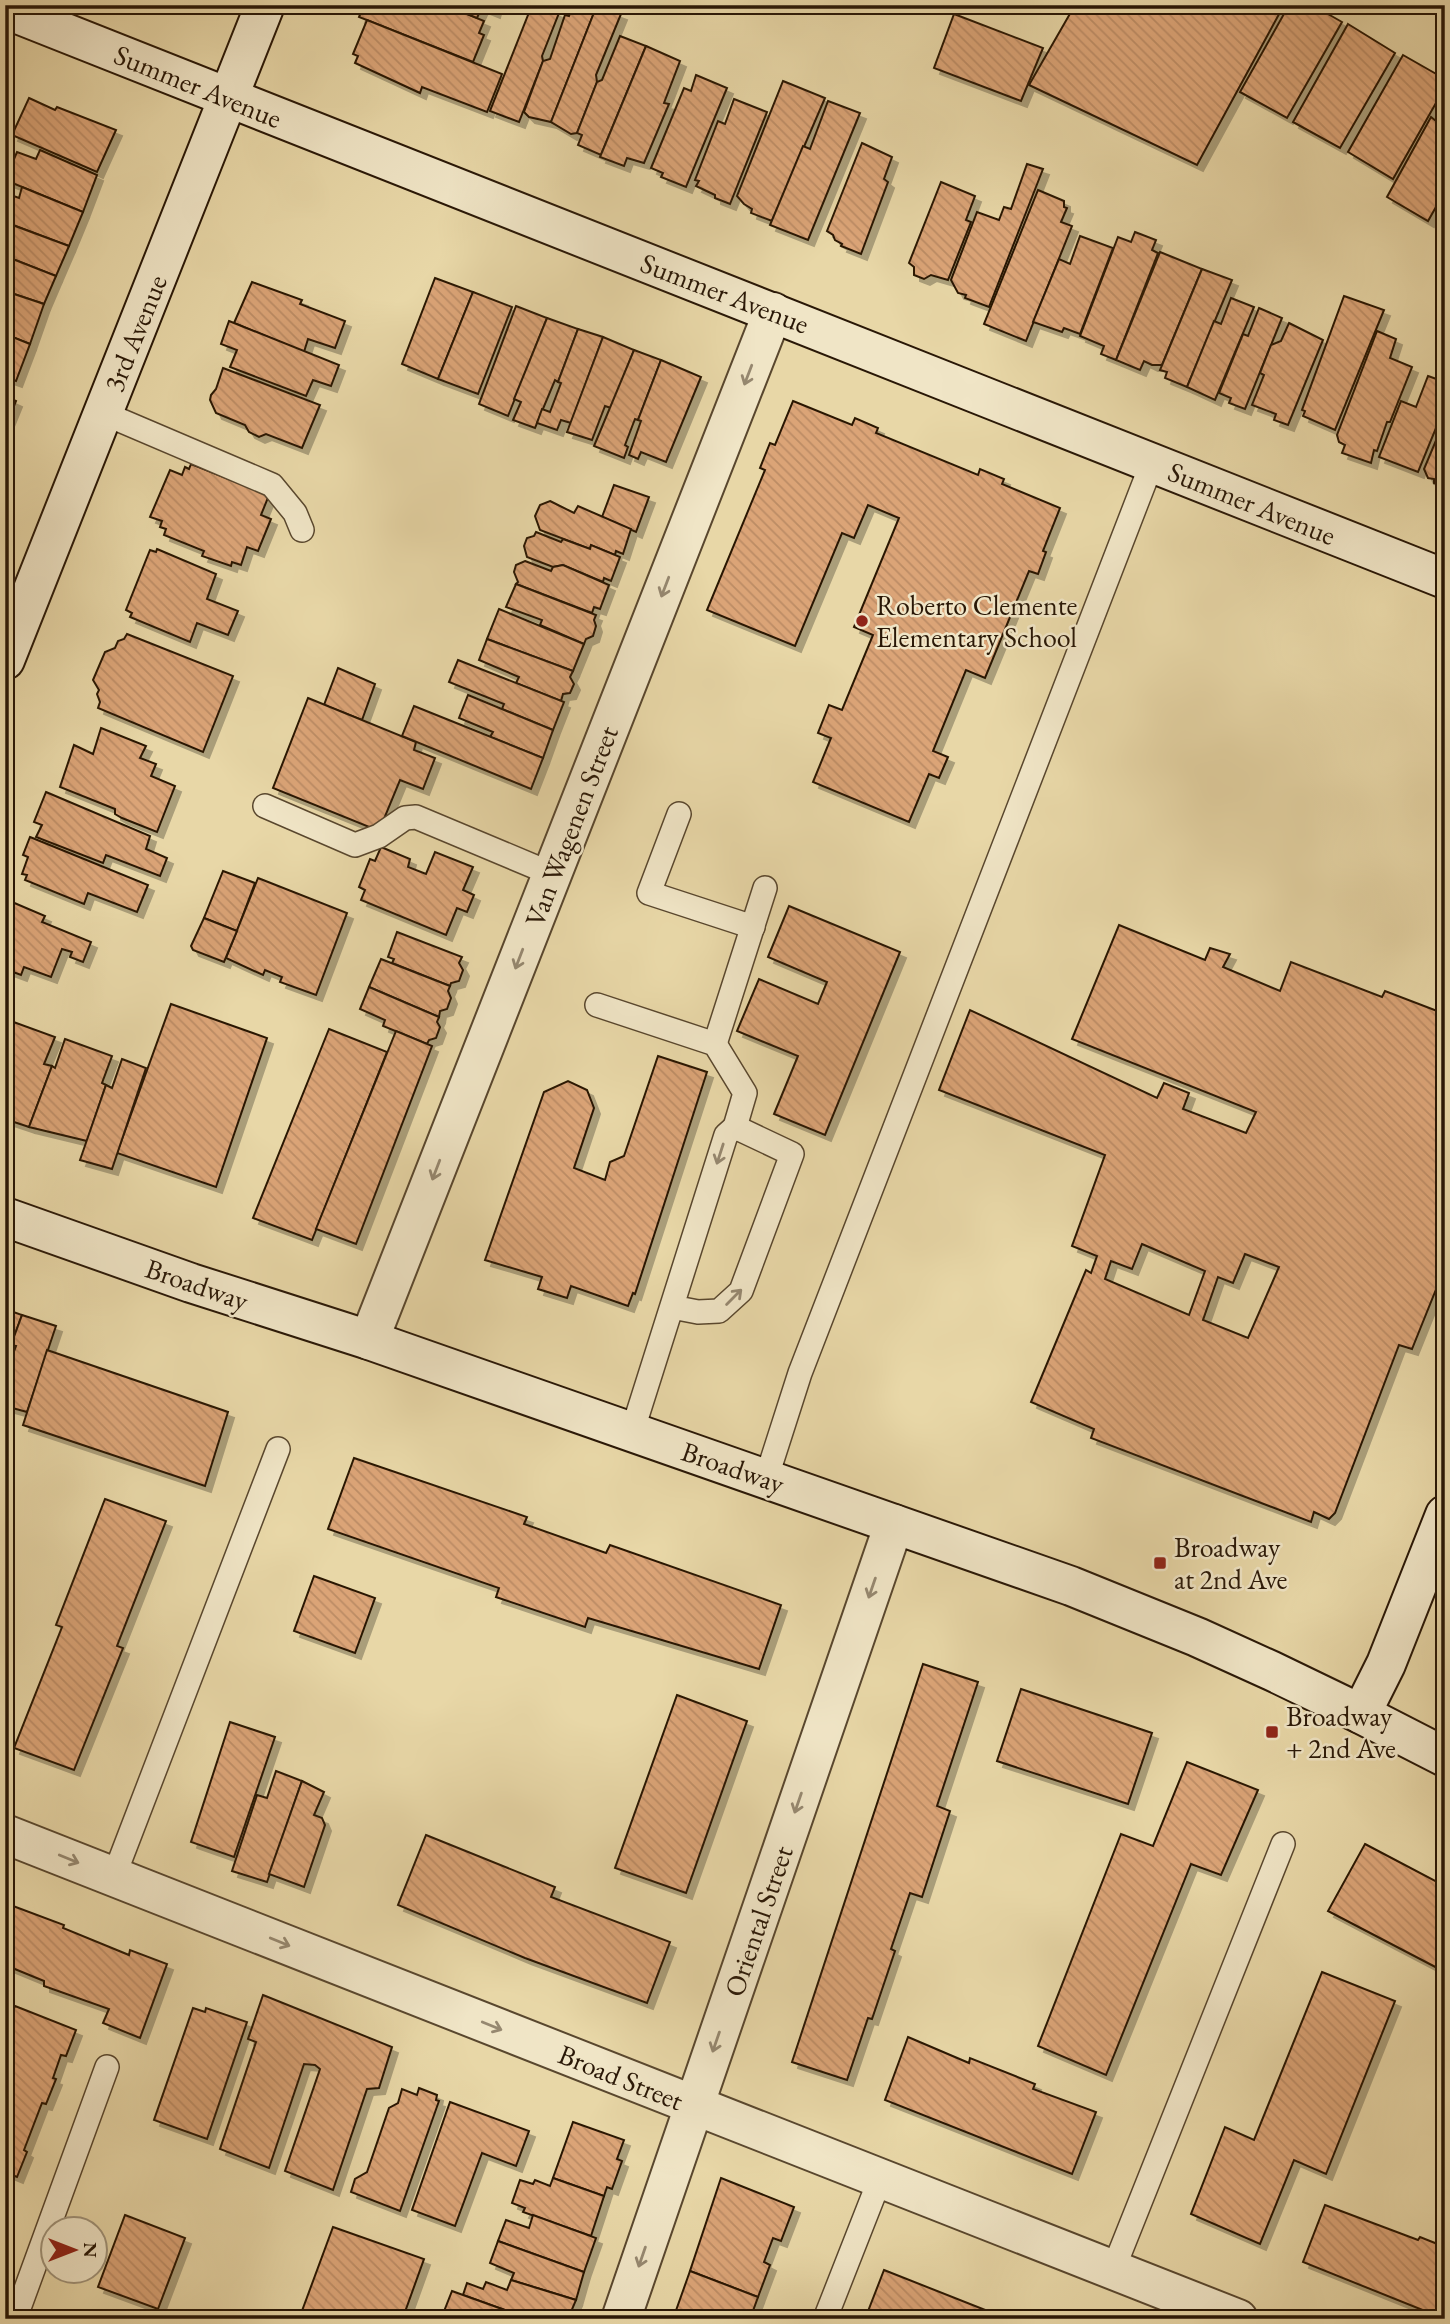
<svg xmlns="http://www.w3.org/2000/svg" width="1450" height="2324" viewBox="0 0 1450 2324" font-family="'EB Garamond',serif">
  <defs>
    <pattern id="building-back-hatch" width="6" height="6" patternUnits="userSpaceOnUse" patternTransform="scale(1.75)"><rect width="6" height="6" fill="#dba477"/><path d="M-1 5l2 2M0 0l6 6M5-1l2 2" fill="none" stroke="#bc8c65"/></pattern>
    <filter id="shadow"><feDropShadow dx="6" dy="6" stdDeviation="0" flood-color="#0004"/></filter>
  </defs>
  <rect width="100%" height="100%" fill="#e8d7a7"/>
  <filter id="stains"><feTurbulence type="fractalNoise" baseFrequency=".00286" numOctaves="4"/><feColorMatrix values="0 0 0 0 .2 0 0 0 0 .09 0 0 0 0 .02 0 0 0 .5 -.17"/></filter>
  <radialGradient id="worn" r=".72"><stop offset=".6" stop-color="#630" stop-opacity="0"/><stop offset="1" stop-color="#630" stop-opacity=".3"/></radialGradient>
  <!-- building -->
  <g fill="url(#building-back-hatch)" stroke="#291706" stroke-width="2" fill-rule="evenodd" filter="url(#shadow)">
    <polygon points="364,5 445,5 484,21 479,33 484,35 473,62 359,17"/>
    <polygon points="445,5 496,5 494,12 482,7 477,18"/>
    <polygon points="532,5 541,5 559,13 542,56 543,61 519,122 490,111"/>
    <polygon points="573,5 597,5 551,122 529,117 524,112 543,61 550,59 565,15 569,16"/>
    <polygon points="597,5 621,14 596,75 597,82 577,133 571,134 551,122"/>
    <polygon points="1075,5 1284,5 1197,165 1029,85"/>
    <polygon points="1289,5 1312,5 1342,22 1287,118 1240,92"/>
    <polygon points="954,14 1043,48 1021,101 934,68"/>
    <polygon points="367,20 502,74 487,112 422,87 420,93 355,63 358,56 353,54"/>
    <polygon points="1348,24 1395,53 1340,148 1293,122"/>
    <polygon points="620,36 646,46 601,155 578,145 582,135 577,133 597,82 602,80"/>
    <polygon points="646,46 680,61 664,103 669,104 644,163 627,158 624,166 600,157"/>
    <polygon points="1403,55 1445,79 1445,87 1393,179 1348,152"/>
    <polygon points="696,75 727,88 686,187 661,177 663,173 651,168 684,88 691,91"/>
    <polygon points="783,81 825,98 772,221 751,213 752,209 744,204 737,196"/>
    <polygon points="29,98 55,110 57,107 116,130 97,172 12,135"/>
    <polygon points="734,99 767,112 730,204 715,198 715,195 696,186 699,181 695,180 718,121 725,124"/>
    <polygon points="828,101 860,113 808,240 770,225 803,146 810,149"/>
    <polygon points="1445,105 1445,191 1428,221 1387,197 1431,117 1436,121"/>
    <polygon points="862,143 892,157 884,179 888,182 861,254 841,246 842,244 835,240 833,235 827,231"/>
    <polygon points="40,150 97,175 83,212 5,180 17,152 36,159"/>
    <polygon points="1027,164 1043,169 989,307 965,298 966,295 958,293 951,280 977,212 999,220 1004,207 1011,209"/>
    <polygon points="941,182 975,196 966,220 971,222 948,280 931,275 924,279 914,275 914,267 909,263"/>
    <polygon points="22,187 83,212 69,246 5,222 5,193 19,198"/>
    <polygon points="1038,190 1064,201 1064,207 1067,208 1061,222 1072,226 1026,341 984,324"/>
    <polygon points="7,223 69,246 56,276 5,256 5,227"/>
    <polygon points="1135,232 1156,240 1152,250 1158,253 1116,360 1101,354 1104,346 1080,336 1118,237 1131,242"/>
    <polygon points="1080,236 1113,248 1080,334 1064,328 1062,332 1033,322 1059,259 1070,264"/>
    <polygon points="1160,252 1202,269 1162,365 1152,365 1144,361 1140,370 1116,360"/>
    <polygon points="5,256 56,276 44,304 5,291"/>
    <polygon points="1202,269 1232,280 1187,387 1165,378 1167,372 1160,370"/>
    <polygon points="435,278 473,292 438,379 402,364"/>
    <polygon points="252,282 302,300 300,304 345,321 335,348 308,339 304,352 234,323"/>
    <polygon points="5,291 44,304 30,344 5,334"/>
    <polygon points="473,292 512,307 478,394 438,379"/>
    <polygon points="1344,296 1384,310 1335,430 1303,416 1305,411 1302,410"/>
    <polygon points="1231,298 1254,307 1215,400 1187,387 1214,321 1221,324"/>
    <polygon points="516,306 547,318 508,416 479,404"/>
    <polygon points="1259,308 1282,318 1245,409 1229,403 1231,398 1219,393 1243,334 1248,336"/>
    <polygon points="547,318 578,329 558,382 555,380 535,428 513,420 521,402 514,399"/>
    <polygon points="229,321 339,365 331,386 313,380 306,396 230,367 237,350 221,344"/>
    <polygon points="1289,323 1323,340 1288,425 1274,420 1276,414 1252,405 1264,375 1260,373 1271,345 1281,341"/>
    <polygon points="578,329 603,337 571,423 561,420 557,430 537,423 542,409 550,412 561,383 558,382"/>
    <polygon points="1377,331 1396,339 1390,358 1412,367 1390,422 1387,422 1377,451 1374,450 1371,463 1342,453 1345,445 1339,442 1337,435"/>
    <polygon points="5,334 30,344 16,381 5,377"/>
    <polygon points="603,337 634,350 611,408 605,406 592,440 567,432"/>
    <polygon points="634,350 661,360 638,420 635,419 625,445 628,447 624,458 594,446"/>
    <polygon points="661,360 701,377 666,462 641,452 638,459 629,455 641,421 638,420"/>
    <polygon points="223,368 320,405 302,448 266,434 259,437 249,432 245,425 216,413 210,400 211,395 216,389"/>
    <polygon points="1428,376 1445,382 1445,406 1418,472 1379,457 1401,401 1416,407"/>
    <polygon points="5,396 16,401 5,428"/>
    <polygon points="793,401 852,425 855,418 878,428 876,433 978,475 980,469 1004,479 1002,484 1060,508 1043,551 1046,552 1038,574 1029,571 985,678 966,670 933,751 948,757 939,778 929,774 909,822 813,782 831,738 818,733 829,705 842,710 873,635 854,627 899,518 868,505 854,538 842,533 795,646 707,610 765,470 760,468 770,443 775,445"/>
    <polygon points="1445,419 1445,487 1434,483 1434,479 1428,478 1424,469"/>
    <polygon points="191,464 269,495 261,515 271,519 258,551 247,547 241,565 232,562 231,566 202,556 204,551 164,535 166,529 160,527 162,521 150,517 170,470 182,475 185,467 189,469"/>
    <polygon points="614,485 649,497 636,532 602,517"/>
    <polygon points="550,501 574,513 578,506 631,529 623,554 616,551 615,555 591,545 590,549 540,530 535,516 540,505"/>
    <polygon points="536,532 561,542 563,539 590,549 591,545 620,557 611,581 604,578 603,582 563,565 553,567 527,557 524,546 527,538 534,536"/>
    <polygon points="157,549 216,574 207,599 238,611 228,635 197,623 190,642 130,617 132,613 126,610 150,550 156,552"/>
    <polygon points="525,561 551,571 553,567 563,565 609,585 600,609 594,607 592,613 516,584 518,582 514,572 516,565"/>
    <polygon points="516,584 596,615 594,620 596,626 593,636 586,639 584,644 540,625 542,620 506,607"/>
    <polygon points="499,609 584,644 573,671 487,639"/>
    <polygon points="127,634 233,676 203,752 98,708 100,702 97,694 99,690 93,680 105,652 115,648 118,641 124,639"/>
    <polygon points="487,639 573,671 570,677 574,684 570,693 563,694 561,701 516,683 519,677 479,660"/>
    <polygon points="458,660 564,702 553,730 502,709 504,704 449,682"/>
    <polygon points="338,668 375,684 362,720 324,705"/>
    <polygon points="468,695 553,730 543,758 490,737 493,732 459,718"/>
    <polygon points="308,698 416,742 414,750 435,758 423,789 400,780 379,831 273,788"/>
    <polygon points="414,706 543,758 531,789 402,736"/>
    <polygon points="101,728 146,746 140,758 156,764 151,776 175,786 157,832 122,818 115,814 115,809 60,787 74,745 93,754"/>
    <polygon points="46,792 150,836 146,849 167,858 160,876 106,855 103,863 36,837 42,825 34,822"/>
    <polygon points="30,837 148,885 137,912 88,893 84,904 25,880 27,875 22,874 28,857 23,855"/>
    <polygon points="381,847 410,859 408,867 426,874 435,852 473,867 463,890 474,895 467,912 457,908 446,935 361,900 365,890 359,887 370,859 375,861"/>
    <polygon points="223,871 255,883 237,931 204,918"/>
    <polygon points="258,878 347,913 316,995 280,982 282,977 265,970 263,975 226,958"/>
    <polygon points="5,899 45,916 42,922 91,942 83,962 70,957 72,952 62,949 51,977 24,967 21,975 5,969"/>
    <polygon points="789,906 900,952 825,1135 774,1114 798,1056 737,1031 759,979 818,1004 827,982 768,957"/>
    <polygon points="204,918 237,931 224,962 193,950 191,946"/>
    <path d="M1119 925 1205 960 1210 948 1230 954 1223 967 1280 991 1291 962 1382 997 1385 991 1445 1014V1267L1412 1349 1399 1345 1335 1513 1329 1519 1314 1512 1311 1522 1091 1438 1094 1429 1031 1402 1086 1270 1091 1273 1097 1256 1072 1246 1105 1155 939 1090 970 1010 1157 1098 1164 1083 1189 1093 1183 1109 1246 1133 1256 1112 1072 1039ZM1142 1244 1205 1271 1189 1315 1105 1279 1111 1261 1132 1269ZM1245 1254 1279 1267 1248 1338 1203 1320 1218 1277 1233 1283Z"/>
    <polygon points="397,932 462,957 459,963 463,970 459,981 451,983 450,986 392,963 394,959 388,957"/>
    <polygon points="381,959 450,986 448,991 451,998 447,1009 440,1011 439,1017 369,987"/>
    <polygon points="369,987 439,1017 437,1022 440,1027 436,1038 429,1040 427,1044 383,1026 385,1020 360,1009"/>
    <polygon points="171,1004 267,1038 216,1187 117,1153"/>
    <polygon points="8,1020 55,1037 44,1064 52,1066 29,1127 5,1119 5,1027"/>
    <polygon points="329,1029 387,1052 312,1240 253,1218"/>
    <polygon points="396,1031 432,1046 356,1244 316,1229"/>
    <polygon points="65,1039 112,1056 102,1083 106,1085 87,1141 29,1127 52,1066 55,1068"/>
    <polygon points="658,1056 707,1072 635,1294 633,1293 628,1306 571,1286 567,1298 538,1289 542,1277 485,1260 544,1092 568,1081 587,1090 594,1108 574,1168 605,1180 610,1162 624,1156"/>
    <polygon points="122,1059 146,1068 112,1169 80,1160 106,1085 112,1088"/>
    <polygon points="5,1309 22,1315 11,1345 5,1343"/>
    <polygon points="22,1315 56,1326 27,1412 5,1406 5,1364 9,1365 16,1346 11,1345"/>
    <polygon points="47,1350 228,1412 205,1486 23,1425"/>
    <polygon points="354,1458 527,1517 524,1524 606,1553 610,1545 781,1605 759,1669 588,1618 585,1627 496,1597 499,1588 328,1529"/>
    <polygon points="105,1499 166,1521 117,1646 123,1648 74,1770 14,1748 62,1627 56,1625"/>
    <polygon points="314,1576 375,1598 355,1653 294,1631"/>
    <polygon points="923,1664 978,1682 937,1806 950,1811 922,1897 910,1893 891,1949 895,1951 872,2019 868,2018 847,2080 792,2062"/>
    <polygon points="1021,1689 1152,1733 1128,1804 997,1761"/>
    <polygon points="677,1695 747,1721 686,1893 615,1868"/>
    <polygon points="230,1722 275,1737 234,1857 191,1842"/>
    <polygon points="1187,1762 1258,1790 1221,1875 1191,1864 1106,2075 1038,2046 1121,1834 1153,1846"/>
    <polygon points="276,1771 302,1781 267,1882 232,1871 257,1795 267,1798"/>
    <polygon points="302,1781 324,1792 314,1815 322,1818 325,1825 304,1887 269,1874"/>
    <polygon points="426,1835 555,1887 551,1897 670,1942 647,2003 525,1958 398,1905"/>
    <polygon points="1365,1844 1445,1886 1445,1972 1328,1911"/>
    <polygon points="5,1903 64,1925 63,1928 129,1955 130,1950 167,1964 140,2038 103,2023 109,2009 44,1986 44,1981 5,1965"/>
    <polygon points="1322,1972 1395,2001 1326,2174 1294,2160 1260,2244 1191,2214 1225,2127 1254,2140"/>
    <polygon points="263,1995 392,2047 379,2088 367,2089 333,2190 285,2171 320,2069 315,2065 304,2064 269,2168 220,2149 256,2042 248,2039"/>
    <polygon points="15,2006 76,2030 66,2056 61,2055 53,2078 56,2079 46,2104 42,2103 24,2150 27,2152 17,2177 5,2172 5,2031"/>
    <polygon points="193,2008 205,2012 206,2008 247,2022 207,2139 154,2120"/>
    <polygon points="908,2037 969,2063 970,2058 1035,2084 1033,2089 1096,2112 1072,2174 885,2100"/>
    <polygon points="419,2088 437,2095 436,2100 439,2101 400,2211 351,2192 355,2179 367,2172 389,2108 398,2103 402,2089 417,2095"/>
    <polygon points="450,2102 529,2131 516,2166 482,2153 455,2226 412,2210"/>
    <polygon points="573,2122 624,2140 617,2159 622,2161 612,2189 607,2187 604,2196 553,2178"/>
    <polygon points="553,2178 604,2196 591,2236 523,2212 525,2208 512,2203 520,2180 533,2184 535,2180 550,2186"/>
    <polygon points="721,2178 794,2207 781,2241 773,2238 764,2262 770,2265 758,2297 690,2271"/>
    <polygon points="1325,2205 1418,2240 1420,2237 1445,2247 1445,2319 1303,2262"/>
    <polygon points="125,2215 185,2238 158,2309 98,2287"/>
    <polygon points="533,2215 596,2238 584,2272 498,2241 506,2220 529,2228"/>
    <polygon points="333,2227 424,2259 405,2312 424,2319 299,2319"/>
    <polygon points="498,2241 584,2272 576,2300 511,2280 514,2273 490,2263"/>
    <polygon points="884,2270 1008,2319 865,2319"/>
    <polygon points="690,2271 758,2297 750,2319 673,2319"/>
    <polygon points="511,2280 576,2300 568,2319 530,2319 463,2295 467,2283 483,2289 486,2282 507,2290"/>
    <polygon points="452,2291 463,2295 530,2319 441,2319"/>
  </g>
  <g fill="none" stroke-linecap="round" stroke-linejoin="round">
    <!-- lane casing -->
    <g stroke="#59472e" stroke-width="26">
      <g id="lane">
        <polyline points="103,413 272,485 295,513 302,530"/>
        <polyline points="265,806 355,845 379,836 405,818 416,817 552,874"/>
        <polyline points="679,814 649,893 753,927"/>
        <polyline points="597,1005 715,1044 745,1093 735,1127"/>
        <polyline points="715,1044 765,888"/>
        <polyline points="632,1432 726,1135 735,1127 792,1154 741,1291 719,1311 698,1312 672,1307"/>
        <polyline points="766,1479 800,1373 1152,463"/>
        <polyline points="114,1876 278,1449"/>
        <polyline points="1113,2270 1283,1844"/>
        <polyline points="15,2319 107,2067"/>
        <polyline points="825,2319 880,2179"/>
      </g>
    </g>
    <!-- street casing -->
    <g stroke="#59472e" stroke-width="42">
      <g id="street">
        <polyline points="369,1340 773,312"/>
        <polyline points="5,1834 1238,2319"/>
        <polyline points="621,2319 894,1524"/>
      </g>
    </g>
    <!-- secondary casing -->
    <g stroke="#291706" stroke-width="42">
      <g id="secondary">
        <polyline points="5,9 1445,579"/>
        <polyline points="5,660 265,5"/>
        <polyline points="5,1217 191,1283 369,1340 1071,1586 1197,1637 1272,1671 1361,1714 1445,1757"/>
        <polyline points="1361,1714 1386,1664 1445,1515"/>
      </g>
    </g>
    <!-- lane -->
    <use href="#lane" stroke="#f0e5c6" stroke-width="23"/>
    <!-- street -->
    <use href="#street" stroke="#f0e5c6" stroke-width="38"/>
    <!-- secondary -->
    <use href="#secondary" stroke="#f0e5c6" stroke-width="38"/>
  </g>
  <!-- one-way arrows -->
  <defs><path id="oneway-shaft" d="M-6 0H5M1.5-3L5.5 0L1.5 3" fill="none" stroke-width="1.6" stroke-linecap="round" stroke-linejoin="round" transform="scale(1.75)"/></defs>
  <g stroke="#968870">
    <use href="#oneway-shaft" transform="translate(748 375) rotate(111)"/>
    <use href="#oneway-shaft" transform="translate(665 587) rotate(111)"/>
    <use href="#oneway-shaft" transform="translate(519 959) rotate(111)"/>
    <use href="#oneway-shaft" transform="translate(720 1154) rotate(108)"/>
    <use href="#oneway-shaft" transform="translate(436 1170) rotate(111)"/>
    <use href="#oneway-shaft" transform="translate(734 1297) rotate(-45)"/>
    <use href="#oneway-shaft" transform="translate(872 1588) rotate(109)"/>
    <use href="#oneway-shaft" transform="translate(798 1803) rotate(109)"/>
    <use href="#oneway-shaft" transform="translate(69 1859) rotate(22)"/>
    <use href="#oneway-shaft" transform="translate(280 1942) rotate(22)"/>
    <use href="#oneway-shaft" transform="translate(492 2026) rotate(22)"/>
    <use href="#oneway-shaft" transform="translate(716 2042) rotate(109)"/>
    <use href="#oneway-shaft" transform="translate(642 2257) rotate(109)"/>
  </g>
  <!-- markers -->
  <g fill="#8f2418" stroke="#f0e5c6" stroke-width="2.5">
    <circle cx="862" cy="621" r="7"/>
    <rect x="1153" y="1556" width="14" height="14" rx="3.5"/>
    <rect x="1265" y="1725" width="14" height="14" rx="3.5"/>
  </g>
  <g text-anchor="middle" stroke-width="5" stroke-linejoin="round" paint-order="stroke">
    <!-- street labels -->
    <g font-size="28" fill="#291706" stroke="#f0e5c6">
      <text transform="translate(198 86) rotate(22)" y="10">Summer Avenue</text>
      <text transform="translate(725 293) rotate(21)" y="10">Summer Avenue</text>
      <text transform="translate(135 333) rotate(-68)" y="10">3rd Avenue</text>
      <text transform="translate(1252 503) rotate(22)" y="10">Summer Avenue</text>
      <text transform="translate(571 826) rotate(-69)" y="10">Van Wagenen Street</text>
      <text transform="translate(197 1284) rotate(19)" y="10">Broadway</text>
      <text transform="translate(733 1467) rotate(19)" y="10">Broadway</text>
      <text transform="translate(758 1921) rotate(-71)" y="10">Oriental Street</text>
      <text transform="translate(621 2077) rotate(22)" y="10">Broad Street</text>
    </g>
    <!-- poi labels -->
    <g font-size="28" fill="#291706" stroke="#f0e5c6" text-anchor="start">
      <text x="876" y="615">Roberto Clemente<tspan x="876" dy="32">Elementary School</tspan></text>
      <text x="1174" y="1557">Broadway<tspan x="1174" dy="32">at 2nd Ave</tspan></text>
      <text x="1286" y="1726">Broadway<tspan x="1286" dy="32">+ 2nd Ave</tspan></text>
    </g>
  </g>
  <!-- margin -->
  <rect width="1450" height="2324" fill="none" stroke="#e8d7a7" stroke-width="28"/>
  <rect x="7" y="7" width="1436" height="2310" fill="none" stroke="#291706" stroke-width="3.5"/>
  <rect x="14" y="14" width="1422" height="2296" fill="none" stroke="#291706" stroke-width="2"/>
  <!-- north arrow -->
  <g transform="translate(74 2250) rotate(90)"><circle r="33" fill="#f0e5c6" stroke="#a09379" stroke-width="2"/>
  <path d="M0-5L12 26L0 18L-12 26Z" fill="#8f2418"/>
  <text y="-10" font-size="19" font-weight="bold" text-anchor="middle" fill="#291706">N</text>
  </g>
  <rect width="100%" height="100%" filter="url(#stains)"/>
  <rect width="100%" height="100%" fill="url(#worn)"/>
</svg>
